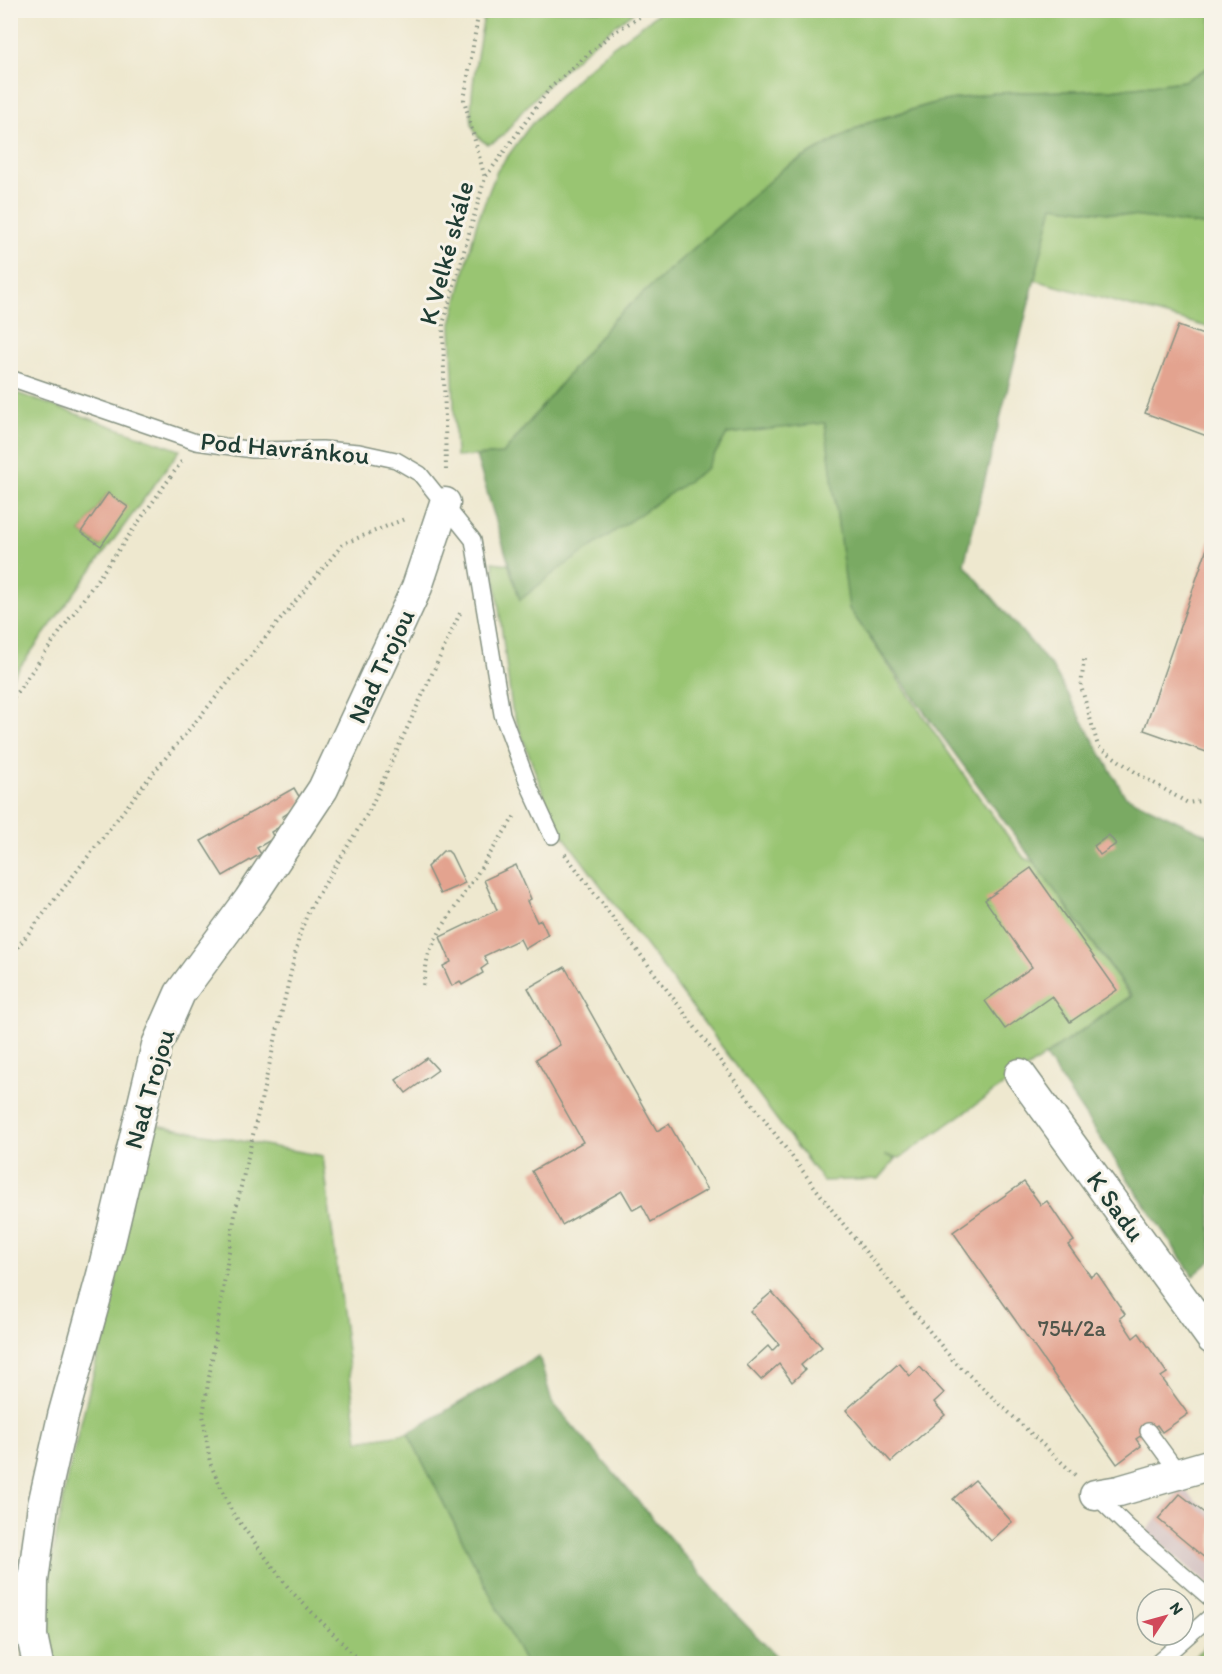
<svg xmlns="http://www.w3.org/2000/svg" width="1222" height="1674" viewBox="0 0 1222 1674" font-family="Itim,sans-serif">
  <rect width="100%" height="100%" fill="#f7f3e8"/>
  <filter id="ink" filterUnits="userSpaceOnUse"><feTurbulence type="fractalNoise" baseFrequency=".0167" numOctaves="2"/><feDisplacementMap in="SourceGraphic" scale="12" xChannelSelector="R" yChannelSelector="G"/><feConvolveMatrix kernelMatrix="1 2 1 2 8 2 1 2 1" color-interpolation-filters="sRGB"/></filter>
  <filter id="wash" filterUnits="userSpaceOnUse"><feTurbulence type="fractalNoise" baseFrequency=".008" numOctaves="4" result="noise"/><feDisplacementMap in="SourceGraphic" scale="24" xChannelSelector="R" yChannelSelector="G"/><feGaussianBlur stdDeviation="1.35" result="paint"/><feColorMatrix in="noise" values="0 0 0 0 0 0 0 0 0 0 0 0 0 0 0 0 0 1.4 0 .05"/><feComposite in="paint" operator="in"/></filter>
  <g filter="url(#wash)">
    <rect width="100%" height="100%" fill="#eee8cf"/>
    <!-- industrial -->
    <polygon fill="#d2bfc0" points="1182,1488 1211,1514 1211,1587 1146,1531"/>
    <!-- green -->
    <g fill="#99c572" stroke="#5c8153" stroke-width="1.5" fill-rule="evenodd">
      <polygon points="665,10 1211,11 1211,66 1184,81 1111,90 992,93 938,102 867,122 784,168 613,320 503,454 456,457 451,324 477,222 497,171 529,127 577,78 611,48 656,15"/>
      <path d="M485 11V10L635 11C594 40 559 73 524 109 513 121 503 141 488 144 480 140 476 136 473 127 466 110 481 32 485 11Z"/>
      <polygon points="1053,206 1211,226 1211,328 1034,280"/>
      <path d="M11 391 180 450 11 679ZM108 493 127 507 100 546 81 532Z"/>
      <polygon points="825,420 839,531 851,611 979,797 1024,858 1036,863 1130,996 900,1158 885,1155 896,1159 879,1179 823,1181 555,825 512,709 493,562 508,564 520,600 727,434"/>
      <polygon points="145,1123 323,1156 358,1441 408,1433 525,1663 51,1663 44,1599 68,1474 97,1359"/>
      <polygon points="1211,1642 1211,1663 1186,1663"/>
    </g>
    <!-- forest -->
    <g fill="#7aaa64" stroke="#4c744c" stroke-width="1.5">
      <polygon points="1211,66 1211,226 1053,206 964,564 1052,667 1125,796 1211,837 1211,1261 1193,1276 1045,1056 1132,996 849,609 825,423 727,434 706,469 555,572 520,600 476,456 503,454 613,320 784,168 867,123 938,102 992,93 1111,90 1184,81"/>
      <polygon points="539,1356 552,1402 738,1617 783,1663 525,1663 408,1433"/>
    </g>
    <g id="blocks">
      <!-- building -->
      <g fill="#e3a38f">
        <polygon points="1178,326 1212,338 1212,438 1145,413"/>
        <polygon points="108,493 128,507 101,546 81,532"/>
        <polygon points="1211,537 1212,537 1212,754 1144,730"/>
        <polygon points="294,788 303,803 282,817 286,823 271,832 274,838 257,848 261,854 223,876 201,841"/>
        <polygon points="1109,835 1116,844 1100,855 1094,846"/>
        <polygon points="443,851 448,851 451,854 465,883 440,894 427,867"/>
        <polygon points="516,865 531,899 527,901 537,922 541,920 548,935 525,949 520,939 484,956 488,964 481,969 483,973 462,985 460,981 452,986 443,966 451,962 440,937 497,910 484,880"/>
        <polygon points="1031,868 1117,990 1070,1022 1052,996 1005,1029 985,1001 1032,967 985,900"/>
        <polygon points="565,967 657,1131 669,1124 707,1190 651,1222 642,1205 633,1210 622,1191 562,1225 532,1171 583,1142 536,1059 560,1045 528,988"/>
        <polygon points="427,1058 438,1070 406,1093 396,1080"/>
        <polygon points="1024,1182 1041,1205 1047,1201 1074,1241 1068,1245 1091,1277 1097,1273 1125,1314 1120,1318 1133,1338 1139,1333 1167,1373 1161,1377 1188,1414 1162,1432 1157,1425 1136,1439 1141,1446 1117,1464 953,1232"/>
        <polygon points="772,1292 822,1347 801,1365 805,1370 792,1382 779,1364 761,1380 747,1365 768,1346 772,1351 779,1344 750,1311"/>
        <polygon points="899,1363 910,1376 920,1367 944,1393 934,1402 945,1415 891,1462 846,1410"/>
        <polygon points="975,1480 1012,1522 991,1541 953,1499"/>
        <polygon points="1180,1494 1212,1519 1212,1564 1158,1519"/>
      </g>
    </g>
  </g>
  <g filter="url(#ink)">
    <use href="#blocks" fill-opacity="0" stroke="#869282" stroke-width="1.5"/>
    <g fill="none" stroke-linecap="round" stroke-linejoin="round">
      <!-- lane casing -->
      <g stroke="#869282" stroke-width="18">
        <g id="lane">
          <polyline points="10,378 196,442 253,450 322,449 359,452 396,460 420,474 473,540 502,714 529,786 552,836"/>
          <polyline points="1148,1431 1178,1472"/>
          <polyline points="1095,1495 1128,1527 1212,1600"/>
          <polyline points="1156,1664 1212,1615"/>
        </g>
      </g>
      <!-- street casing -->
      <g stroke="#869282" stroke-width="33">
        <g id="street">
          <polyline points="1020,1074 1212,1339"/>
          <polyline points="1095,1495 1119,1491 1212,1464"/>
          <polyline points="38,1664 32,1636 33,1581 43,1505 63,1416 102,1275 157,1045 180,993 249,900 323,789 417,587 445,503"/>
        </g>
      </g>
      <!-- path -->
      <g stroke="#869282" stroke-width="4" stroke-dasharray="1.5 4.5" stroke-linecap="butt">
        <polyline points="479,10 464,100 485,178"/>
        <polyline points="446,470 443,324 485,178 550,88 611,34 651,10"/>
        <polyline points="1084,660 1081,686 1098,746 1138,774 1188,803 1212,799"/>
        <polyline points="10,702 182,461"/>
        <polyline points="565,854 832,1210 952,1359 1075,1475"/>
        <polyline points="10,957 149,778 343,544 407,518"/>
        <polyline points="423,985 428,955 441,929 516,814"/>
        <polyline points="363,1664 290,1590 232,1512 210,1463 203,1415 236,1208 300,933 309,910 369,811 461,611"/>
      </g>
      <!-- lane -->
      <use href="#lane" stroke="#fff" stroke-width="15"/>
      <!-- street -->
      <use href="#street" stroke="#fff" stroke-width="30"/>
    </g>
  </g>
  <g text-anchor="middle" stroke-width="6" stroke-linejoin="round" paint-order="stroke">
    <!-- number labels -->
    <g font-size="22" fill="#50564b">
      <text x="1072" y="1336">754/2a</text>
    </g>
    <!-- street labels -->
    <g font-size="26" fill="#1f3d34" stroke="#f7f3e8">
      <text transform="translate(446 253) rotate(-75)" y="9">K Velké skále</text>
      <text transform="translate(285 448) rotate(5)" y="9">Pod Havránkou</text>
      <text transform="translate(381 666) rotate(-65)" y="9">Nad Trojou</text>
      <text transform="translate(149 1089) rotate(-74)" y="9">Nad Trojou</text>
      <text transform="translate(1116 1206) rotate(54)" y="9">K Sadu</text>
    </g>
  </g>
  <!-- margin -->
  <rect width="1222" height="1674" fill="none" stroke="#f7f3e8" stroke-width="36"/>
  <!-- north arrow -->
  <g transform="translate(1165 1617) rotate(54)"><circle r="28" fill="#f7f3e8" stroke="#a1aaa0" stroke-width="1.5"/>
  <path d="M0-4.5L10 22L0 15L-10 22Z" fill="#d1495b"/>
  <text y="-9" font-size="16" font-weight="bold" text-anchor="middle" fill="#1f3d34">N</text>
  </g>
</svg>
